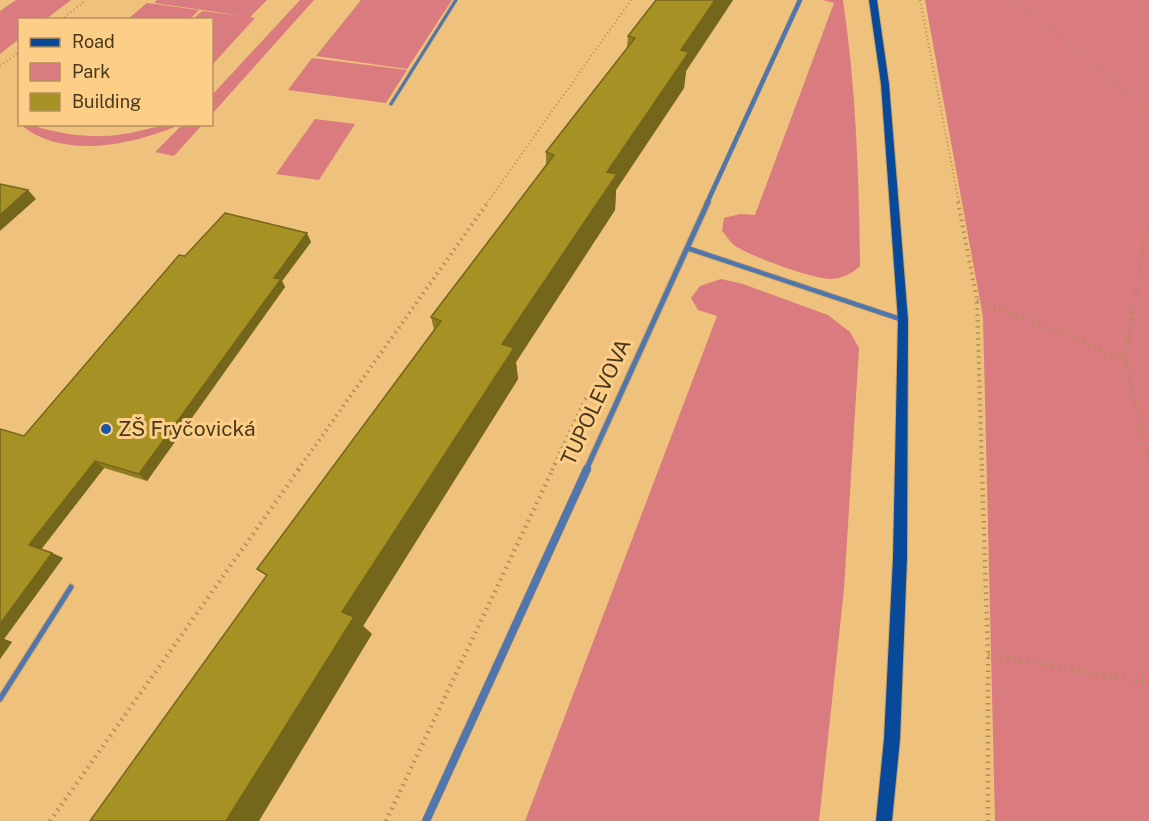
<svg xmlns="http://www.w3.org/2000/svg" width="1149" height="821" viewBox="0 0 1149 821" font-family="'Public Sans',sans-serif">
  <rect width="100%" height="100%" fill="#eec17c"/>
  <!-- green -->
  <g fill="#d97b7f">
    <polygon points="16,0 71,0 46,19 20,20 19,39 0,54 0,11"/>
    <polygon points="157,0 267,0 250,17 255,18 212,65 212,20 193,19 202,11 244,16 154,3"/>
    <polygon points="300,0 314,0 212,114 212,95"/>
    <polygon points="361,0 452,0 407,69 316,56"/>
    <path d="M823 0H843C856 88 859 177 860 266 852 274 843 278 831 279 813 279 749 256 734 245 729 241 726 235 722 231L724 218 740 214 755 215 834 3Z"/>
    <polygon points="925,0 1149,0 1149,821 995,821 983,317"/>
    <polygon points="147,3 199,10 190,19 128,19"/>
    <polygon points="312,58 407,70 386,103 288,90"/>
    <polygon points="315,119 355,124 319,180 276,174"/>
    <path d="M21 125H37L40 128C69 135 94 139 124 134 143 131 159 124 179 125 133 145 63 160 21 125Z"/>
    <polygon points="182,125 202,125 174,156 155,152"/>
    <polygon points="721,279 743,284 828,315 850,332 859,348 844,589 819,821 525,821 717,316 698,310 691,298 700,286"/>
  </g>
  <g fill="none" stroke-linecap="round" stroke-linejoin="round">
    <!-- service-far2 casing -->
    <g stroke="#caa367" stroke-width="4">
      <polyline id="service-far2" points="391,104 456,0"/>
    </g>
    <!-- service-far1 casing -->
    <g stroke="#caa367" stroke-width="6">
      <polyline id="service-far1" points="687,248 903,320"/>
    </g>
    <!-- service casing -->
    <g stroke="#caa367" stroke-width="7">
      <polyline id="service" points="0,699 71,587"/>
    </g>
    <!-- minor-far2 casing -->
    <g stroke="#caa367" stroke-width="5">
      <polyline id="minor-far2" points="707,203 800,0"/>
    </g>
    <!-- minor-far1 casing -->
    <g stroke="#caa367" stroke-width="7">
      <polyline id="minor-far1" points="586,470 708,202"/>
    </g>
    <!-- minor casing -->
    <g stroke="#caa367" stroke-width="9">
      <polyline id="minor" points="426,821 587,469"/>
    </g>
    <!-- secondary casing -->
    <g stroke="#caa367" stroke-width="2">
      <polygon id="secondary" points="869,0 877,0 889,84 908,320 907,558 900,739 892,821 876,821 884,739 893,558 898,320 881,84"/>
    </g>
    <!-- path-far2 -->
    <g stroke="#b18e58" stroke-width="2" stroke-dasharray="1 3" stroke-linecap="butt">
      <polyline points="920,0 959,203"/>
      <polyline points="1018,0 1149,113"/>
      <polyline points="61,20 86,0"/>
      <polyline points="0,66 20,51"/>
      <polyline points="487,203 631,0"/>
    </g>
    <!-- path-far1 -->
    <g stroke="#b18e58" stroke-width="4" stroke-dasharray="1.5 4.5" stroke-linecap="butt">
      <polyline points="958,202 977,300 982,470"/>
      <polyline points="1149,230 1144,243 1125,359 1149,461"/>
      <polyline points="977,300 1125,359"/>
      <polyline points="298,470 488,202"/>
      <polyline points="552,470 587,396"/>
    </g>
    <!-- path -->
    <g stroke="#b18e58" stroke-width="4.5" stroke-dasharray="1.5 5" stroke-linecap="butt">
      <polyline points="982,469 988,655 988,821"/>
      <polyline points="988,655 1149,683"/>
      <polyline points="50,821 299,469"/>
      <polyline points="386,821 553,469"/>
    </g>
    <!-- service-far2 -->
    <use href="#service-far2" stroke="#5076ad" stroke-width="3"/>
    <!-- service-far1 -->
    <use href="#service-far1" stroke="#5076ad" stroke-width="4.5"/>
    <!-- service -->
    <use href="#service" stroke="#5076ad" stroke-width="5"/>
    <!-- minor-far2 -->
    <use href="#minor-far2" stroke="#5076ad" stroke-width="4.5"/>
    <!-- minor-far1 -->
    <use href="#minor-far1" stroke="#5076ad" stroke-width="5"/>
    <!-- minor -->
    <use href="#minor" stroke="#5076ad" stroke-width="8"/>
    <!-- secondary -->
    <use href="#secondary" fill="#09499a" fill-rule="evenodd"/>
  </g>
  <!-- wall -->
  <g fill="#8f7d20">
    <polygon points="656,0 733,0 686,71 684,88 616,190 615,210 516,362 518,379 363,626 372,634 267,576 257,569 434,330 431,317 546,165 546,152 627,48 628,36"/>
    <polygon points="311,242 282,281 285,287 147,481 104,468 41,549 52,553 63,558 4,639 12,642 0,659 0,429 24,436 185,256"/>
  </g>
  <!-- shaded-wall -->
  <g fill="#74661a">
    <polygon points="715,0 733,0 686,71 684,88 616,190 615,210 516,362 518,379 363,626 372,634 259,821 226,821 342,612 502,344 681,50"/>
    <polygon points="28,190 36,199 0,231 0,215"/>
    <polygon points="307,233 311,242 282,281 285,287 147,481 139,474 274,278"/>
    <polygon points="95,461 104,468 40,551 29,545"/>
    <polygon points="52,553 63,558 4,639 12,642 0,659 0,624"/>
  </g>
  <!-- building -->
  <g fill="#a69125" stroke="#74661a" stroke-width="1.5">
    <polygon points="656,0 715,0 681,50 689,52 607,172 617,174 502,344 514,348 342,612 354,617 226,821 90,821 267,575 257,569 441,321 431,317 554,155 546,152 635,38 628,36"/>
    <polygon points="0,184 28,190 0,215"/>
    <polygon points="225,213 307,233 274,278 281,279 139,474 95,461 29,545 52,553 0,624 0,429 24,436 179,255 185,256"/>
  </g>
  <!-- markers -->
  <circle fill="#1a56a7" stroke="#fcce88" stroke-width="2" cx="106" cy="429" r="6"/>
  <g text-anchor="middle" stroke-width="6" stroke-linejoin="round" paint-order="stroke">
    <!-- street labels -->
    <g font-size="21" fill="#4a381b" stroke="#fcce88">
      <text transform="translate(596 402) rotate(-65)" y="7">TUPOLEVOVA</text>
    </g>
    <!-- poi labels -->
    <g font-size="21" fill="#4a381b" stroke="#fcce88" text-anchor="start">
      <text x="118" y="436">ZŠ Fryčovická</text>
    </g>
  </g>
  <!-- legend -->
  <rect x="18" y="18" width="195" height="108" fill="#fcce88" stroke="#b5925c" stroke-width="1.5"/>
  <rect x="30" y="38" width="30" height="9" fill="#09499a" stroke="#b5925c" stroke-width="1.5"/>
  <text x="72" y="48" font-size="18" fill="#4a381b">Road</text>
  <rect x="30" y="63" width="30" height="18" fill="#d97b7f" stroke="#b5925c" stroke-width="1.5"/>
  <text x="72" y="78" font-size="18" fill="#4a381b">Park</text>
  <rect x="30" y="93" width="30" height="18" fill="#a69125" stroke="#b5925c" stroke-width="1.5"/>
  <text x="72" y="108" font-size="18" fill="#4a381b">Building</text>
</svg>
